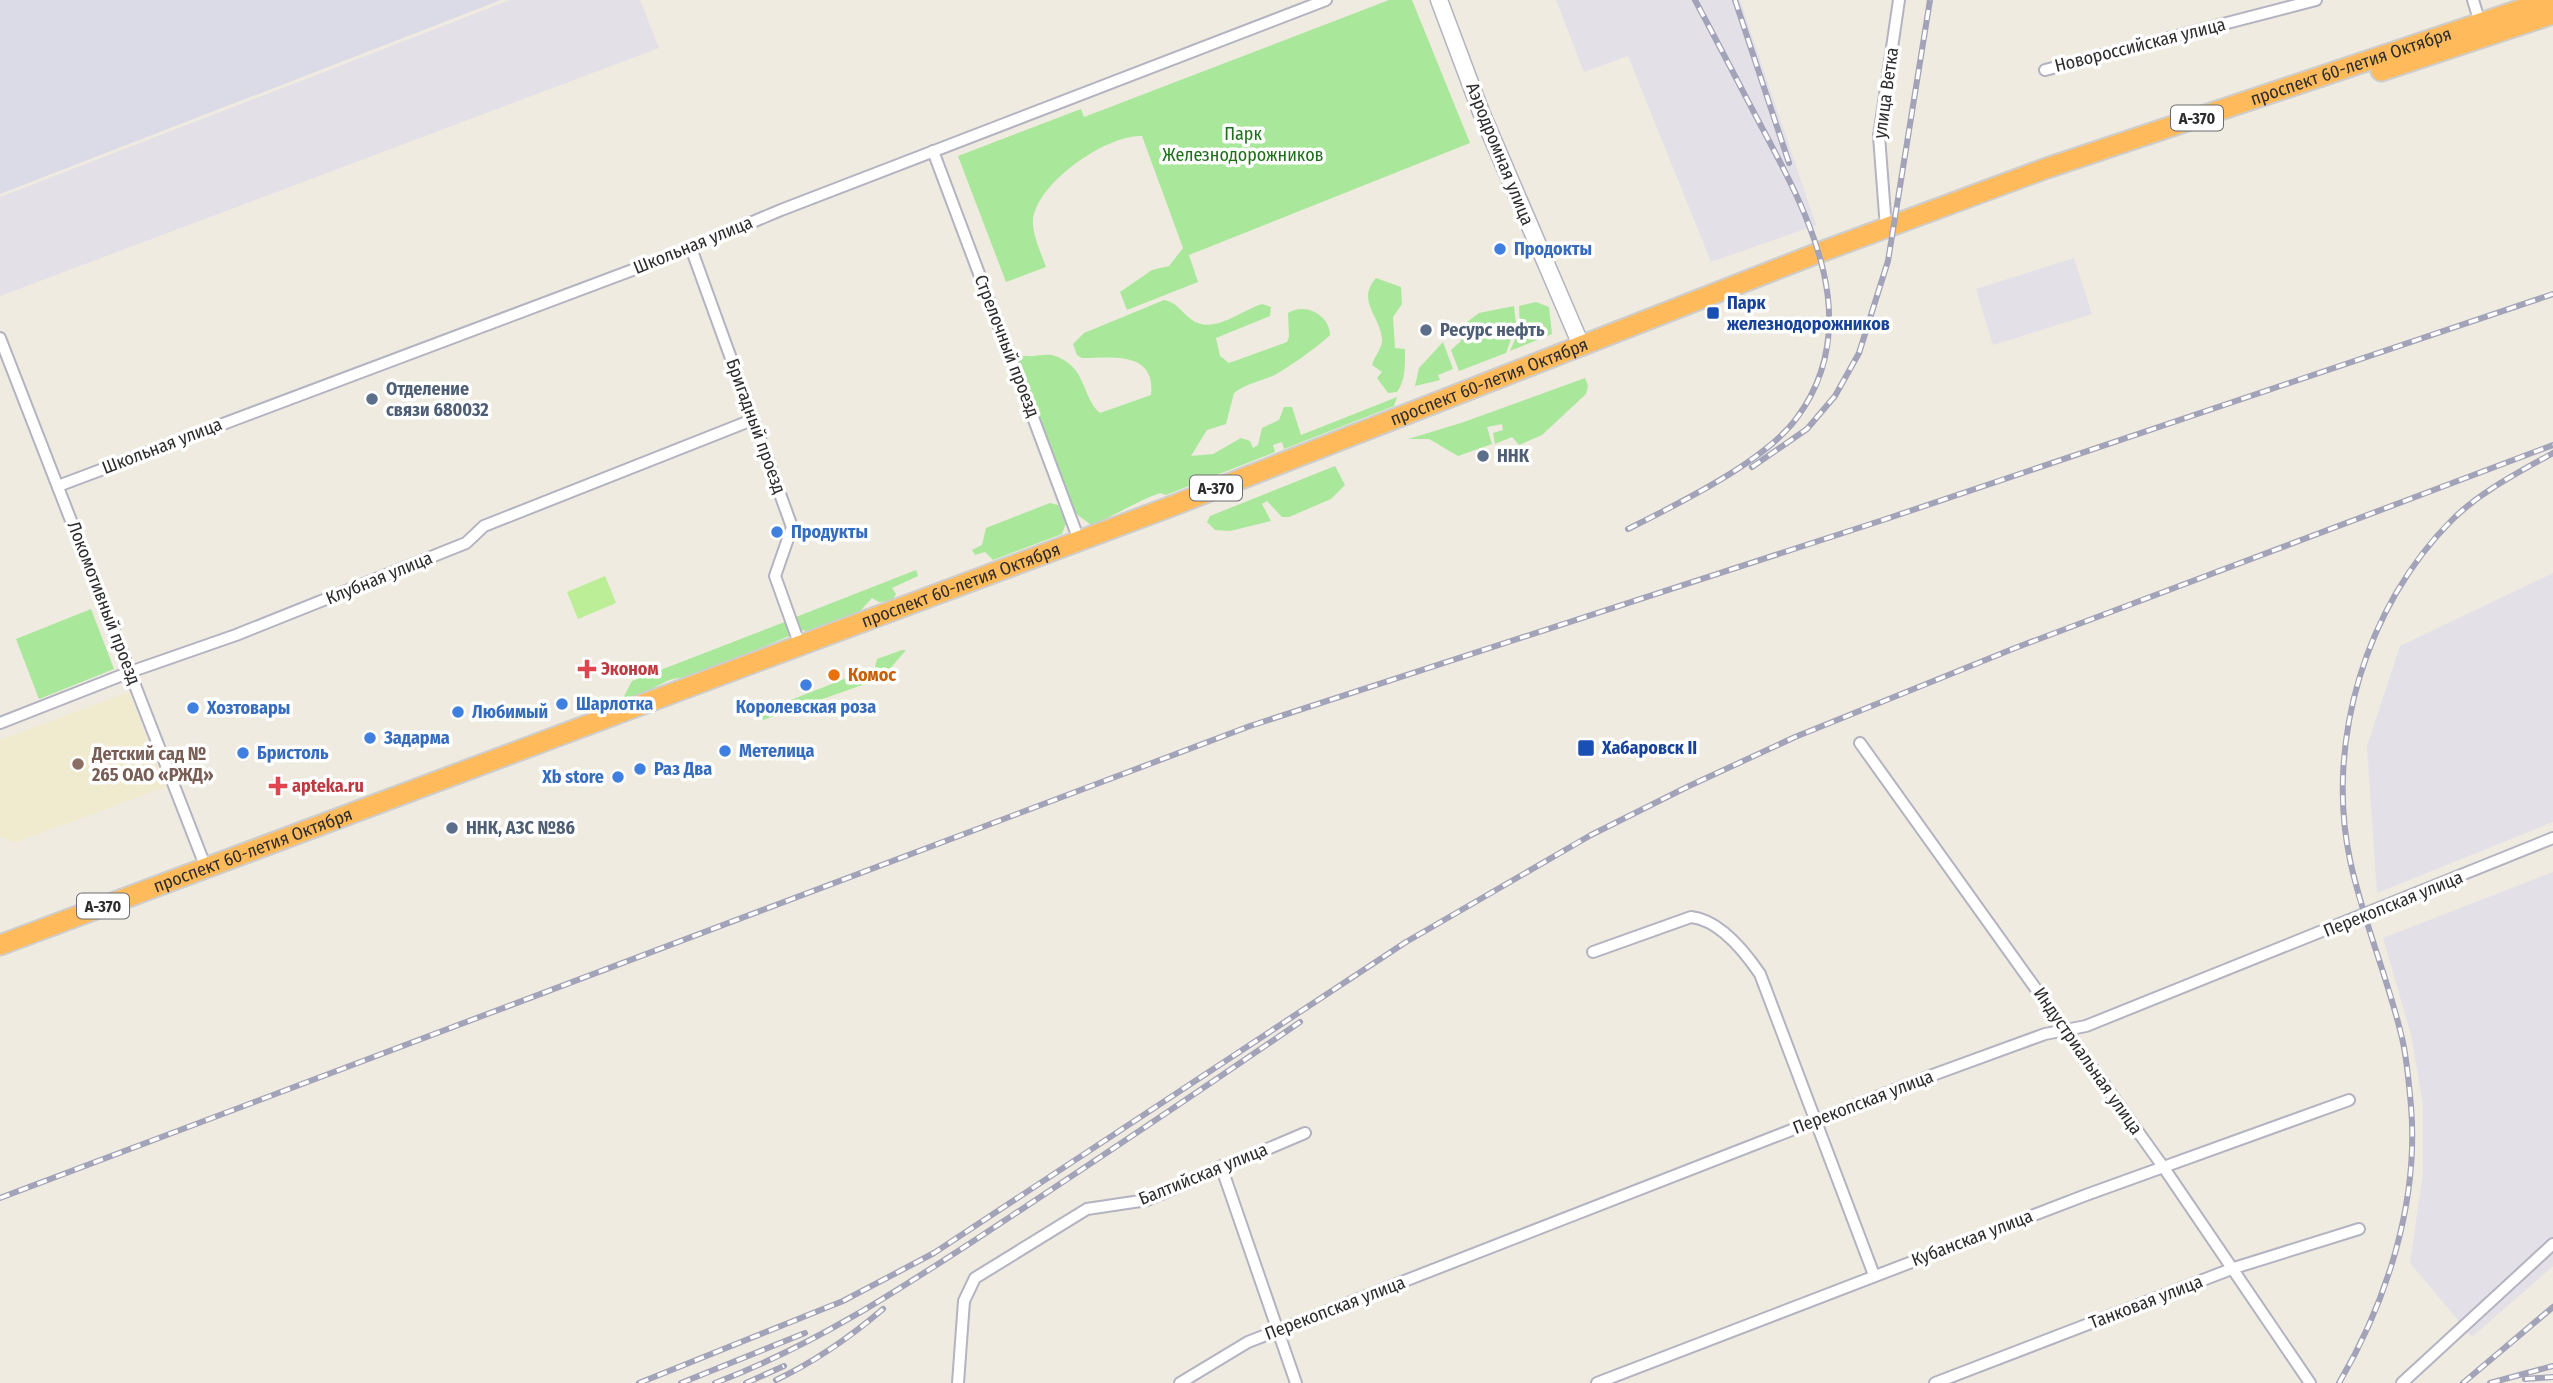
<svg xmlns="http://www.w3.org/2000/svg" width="2553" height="1383" viewBox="0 0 2553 1383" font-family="'Fira Sans Condensed',sans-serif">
  <rect width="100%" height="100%" fill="#efebe0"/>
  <!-- industrial -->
  <g fill="#e3e0e8">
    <polygon points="510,0 640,0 659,48 0,296 0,197"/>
    <polygon points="1556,0 1740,0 1816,225 1711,262 1628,56 1584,72"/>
    <polygon points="2074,258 2092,314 1993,345 1976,289"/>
    <polygon points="2553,573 2553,822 2377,893 2367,746 2400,646"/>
    <polygon points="2553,872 2553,1266 2472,1337 2410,1263 2423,1172 2423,1105 2411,1035 2383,938"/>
  </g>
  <!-- education -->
  <polygon fill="#f0ebcf" points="129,692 166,787 14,843 0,836 0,740"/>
  <!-- airport -->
  <polygon fill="#dbdbe8" points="0,0 501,0 0,194"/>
  <!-- green -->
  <g fill="#a9e79b">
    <path d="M1389 0H1412L1470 143 1189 255 1198 282 1127 310 1120 292 1152 270 1169 266 1183 248 1142 136C1108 134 1037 182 1033 220 1032 234 1041 253 1046 267L1006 282 958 156 1081 109 1084 117Z"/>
    <path d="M1376 278 1401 287 1402 304 1393 317 1395 348 1405 349C1405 364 1406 380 1397 392L1388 393 1377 378 1382 372 1372 365C1374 356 1383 348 1382 339 1380 316 1356 300 1376 278Z"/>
    <path d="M1164 300C1177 302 1182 313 1192 320 1213 335 1242 310 1262 304L1271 307 1270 316 1216 338 1220 356 1229 363 1287 342 1289 337 1288 313C1305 302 1330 315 1330 335 1323 343 1280 374 1270 377 1257 382 1246 384 1234 393L1226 424 1207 430 1191 456 1213 454 1241 438 1250 441 1253 448 1258 445 1262 428 1279 420 1284 407H1292L1301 435 1397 397 1394 406 1284 449 1282 442 1273 445 1275 452 1166 495 1160 493C1135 502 1116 515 1091 525L1074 512 1017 358 1021 355C1034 359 1045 351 1058 357 1087 369 1082 398 1100 413L1151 395C1156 350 1111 358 1082 358L1077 355 1073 344 1084 333Z"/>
    <polygon points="1536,302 1549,307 1552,334 1510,351 1520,328 1519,306"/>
    <polygon points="1514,306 1516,325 1506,353 1459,371 1451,350 1461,341 1458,329 1479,313"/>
    <polygon points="1443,342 1453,369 1438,375 1440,380 1415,386 1419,368"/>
    <polygon points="1585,378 1588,386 1586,394 1542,435 1519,445 1512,437 1495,444 1493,433 1503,430 1502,424 1487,427 1492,444 1458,456 1429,439 1408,439 1461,423"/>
    <polygon points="1335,466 1345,485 1331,499 1289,517 1282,517 1267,501 1262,504 1271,521 1230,531 1215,530 1207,522 1210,516"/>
    <polygon points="1050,503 1058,505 1066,523 1062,534 993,560 985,552 975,555 972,550 982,545 986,528"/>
    <polygon points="916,570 918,576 892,588 896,594 892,601 879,602 872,598 852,620 846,618 817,633 801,630 796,617"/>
    <polygon points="91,609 114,669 39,699 16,639"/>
    <path d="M787 621 791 630 789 636 690 678C663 673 641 703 622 700L632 681Z"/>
    <polygon points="902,650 906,650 882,678 763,720 760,712 875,667 877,659"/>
  </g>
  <!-- pitch -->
  <polygon fill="#bbee97" points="605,576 616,603 578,619 567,592"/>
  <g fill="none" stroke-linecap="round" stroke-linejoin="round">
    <!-- street casing -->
    <g stroke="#b3b3c1" stroke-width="14">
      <g id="street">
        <polyline points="2473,0 2480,23"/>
        <polyline points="2045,70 2316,0"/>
        <polyline points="933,151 1079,540"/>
        <polyline points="1886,228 1879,136 1899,0"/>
        <polyline points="691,248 792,527 775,576 799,643"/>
        <polyline points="0,338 206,868"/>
        <polyline points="58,486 691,248 781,210 1326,0"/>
        <polyline points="0,723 130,672 236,635 466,543 484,526 752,420"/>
        <polyline points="1860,743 2164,1168 2310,1383"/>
        <path d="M1593 952 1691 917C1720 920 1745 952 1760 974L1874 1275"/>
        <polyline points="1221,1166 1296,1383"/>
        <polyline points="958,1383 964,1301 975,1278 1087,1209 1147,1200 1305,1133"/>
        <polyline points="1180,1383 1248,1342 1930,1076 2045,1034 2086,1026 2553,838"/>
        <polyline points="1597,1383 2086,1195 2349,1100"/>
        <polyline points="1935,1383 2234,1268 2359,1229"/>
        <polyline points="2402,1383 2553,1244"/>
      </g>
    </g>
    <!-- secondary casing -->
    <g stroke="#b3b3c1" stroke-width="19">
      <polyline id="secondary" points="1439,0 1481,112 1581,345"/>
    </g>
    <!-- highway casing -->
    <g stroke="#cdcdcd" stroke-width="23">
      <g id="highway">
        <polyline points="2381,71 2553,14"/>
        <path id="s1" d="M0 945 1172 506 1818 253 2047 168 2549 0"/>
      </g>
    </g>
    <!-- street -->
    <use href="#street" stroke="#fff" stroke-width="10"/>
    <!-- secondary -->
    <use href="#secondary" stroke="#fff" stroke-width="16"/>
    <!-- highway -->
    <use href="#highway" stroke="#ffbb5b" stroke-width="19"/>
    <!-- rail casing -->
    <g stroke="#a2a2b8" stroke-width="6">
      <g id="rail">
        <polyline points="1735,0 1789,163"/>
        <polyline points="1752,467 1807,429 1835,396 1859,353 1888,261 1930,0"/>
        <path d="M1628 529C1676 505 1764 462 1796 419 1868 323 1808 214 1759 122 1738 82 1717 41 1695 0"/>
        <polyline points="0,1198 1250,726 1883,520 2553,294"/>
        <polyline points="2525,1379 2553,1377"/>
        <path d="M776 1380C816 1361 849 1338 883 1309"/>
        <polyline points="639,1383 843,1301 934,1253 1406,942 1591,835 1689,786 1795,737 2015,648 2553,445"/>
        <polyline points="681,1383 805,1333"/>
        <path d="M715 1383C825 1341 912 1281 1010 1217 1107 1153 1204 1088 1300 1022"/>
        <polyline points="746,1383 784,1366"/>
        <path d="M2339 1383C2387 1301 2419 1202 2411 1106 2409 1084 2407 1059 2402 1038 2388 978 2363 921 2350 860 2325 742 2366 606 2452 520 2480 492 2519 472 2553 453"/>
        <polyline points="2463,1383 2553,1307"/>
        <polyline points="2490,1383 2553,1366"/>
      </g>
    </g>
    <!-- rail -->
    <use href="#rail" stroke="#fff" stroke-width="3.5" stroke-dasharray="10" stroke-linecap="butt"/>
  </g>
  <!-- markers -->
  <g fill="#3f7fe0" stroke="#fff" stroke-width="2.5">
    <circle cx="1500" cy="249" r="7"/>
    <circle cx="777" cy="532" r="7"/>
    <circle cx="806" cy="685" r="7"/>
    <circle cx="562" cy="704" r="7"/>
    <circle cx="193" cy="708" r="7"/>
    <circle cx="458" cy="712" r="7"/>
    <circle cx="370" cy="738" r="7"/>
    <circle cx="725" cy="751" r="7"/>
    <circle cx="243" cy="753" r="7"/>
    <circle cx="640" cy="769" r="7"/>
    <circle cx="618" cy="777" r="7"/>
  </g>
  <g fill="#1a4fb4" stroke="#fff" stroke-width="2.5">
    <rect x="1706" y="306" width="14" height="14" rx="3.5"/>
    <rect x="1577" y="739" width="18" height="18" rx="3.5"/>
  </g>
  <g fill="#5c6f8a" stroke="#fff" stroke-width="2.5">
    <circle cx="1426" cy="330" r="7"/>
    <circle cx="372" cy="399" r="7"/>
    <circle cx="1483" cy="456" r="7"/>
    <circle cx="452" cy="828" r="7"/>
  </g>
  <g fill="#e0444e" stroke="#fff" stroke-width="2.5">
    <path d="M583.5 658.5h7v7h7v7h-7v7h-7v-7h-7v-7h7z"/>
    <path d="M274.5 775.5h7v7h7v7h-7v7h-7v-7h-7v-7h7z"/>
  </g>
  <circle fill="#e8710a" stroke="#fff" stroke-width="2.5" cx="834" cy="675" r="7"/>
  <circle fill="#8d6e63" stroke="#fff" stroke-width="2.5" cx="78" cy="764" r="7"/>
  <g text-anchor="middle" stroke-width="7" stroke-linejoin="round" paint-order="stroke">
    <!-- shield labels -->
    <g fill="#fff" stroke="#6c6c6c" stroke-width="2">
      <rect x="2171" y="105.5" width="52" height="25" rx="5"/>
      <rect x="1190" y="475.5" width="52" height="25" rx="5"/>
      <rect x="77" y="893.5" width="52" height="25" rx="5"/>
    </g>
    <g font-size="16" font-weight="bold" fill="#2d2d2d">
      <text x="2197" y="124">А-370</text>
      <text x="1216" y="494">А-370</text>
      <text x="103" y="912">А-370</text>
    </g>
    <!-- street labels -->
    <g font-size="18" fill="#2d2d2d" stroke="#fff">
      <text transform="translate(2140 45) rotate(-14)" y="6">Новороссийская улица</text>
      <text dy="6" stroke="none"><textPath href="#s1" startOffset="2510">проспект 60-летия Октября</textPath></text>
      <text transform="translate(1886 93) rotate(-82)" y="6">улица Ветка</text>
      <text transform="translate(1500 154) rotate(68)" y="6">Аэродромная улица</text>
      <text transform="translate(693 245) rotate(-22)" y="6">Школьная улица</text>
      <text transform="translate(1007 346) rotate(69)" y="6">Стрелочный проезд</text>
      <text dy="6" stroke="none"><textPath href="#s1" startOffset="1592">проспект 60-летия Октября</textPath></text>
      <text transform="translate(756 426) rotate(70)" y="6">Бригадный проезд</text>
      <text transform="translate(162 446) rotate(-21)" y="6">Школьная улица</text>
      <text transform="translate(379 578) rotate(-22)" y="6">Клубная улица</text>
      <text dy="6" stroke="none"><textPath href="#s1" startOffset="1026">проспект 60-летия Октября</textPath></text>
      <text transform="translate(104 603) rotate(69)" y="6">Локомотивный проезд</text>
      <text dy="6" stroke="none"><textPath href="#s1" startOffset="270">проспект 60-летия Октября</textPath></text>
      <text transform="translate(2393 904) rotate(-22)" y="6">Перекопская улица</text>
      <text transform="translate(2088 1061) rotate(55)" y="6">Индустриальная улица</text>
      <text transform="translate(1863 1102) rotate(-21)" y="6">Перекопская улица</text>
      <text transform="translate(1203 1174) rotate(-22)" y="6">Балтийская улица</text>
      <text transform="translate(1972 1238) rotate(-21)" y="6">Кубанская улица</text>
      <text transform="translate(2146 1302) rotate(-21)" y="6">Танковая улица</text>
      <text transform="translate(1335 1308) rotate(-21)" y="6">Перекопская улица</text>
    </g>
    <!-- park labels -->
    <g font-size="18" fill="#1d6f19" stroke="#fff">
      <text x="1243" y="140">Парк<tspan x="1243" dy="21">Железнодорожников</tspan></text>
    </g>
    <!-- shop labels -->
    <g font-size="18" font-weight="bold" fill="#366cbe" stroke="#fff" text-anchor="start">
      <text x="1514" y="255">Продокты</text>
      <text x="791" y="538">Продукты</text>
      <text x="576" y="710">Шарлотка</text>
      <text x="806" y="713" text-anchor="middle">Королевская роза</text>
      <text x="207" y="714">Хозтовары</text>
      <text x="472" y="718">Любимый</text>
      <text x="384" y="744">Задарма</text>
      <text x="739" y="757">Метелица</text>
      <text x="257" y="759">Бристоль</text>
      <text x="654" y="775">Раз Два</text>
      <text x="604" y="783" text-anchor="end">Xb store</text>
    </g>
    <!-- transit labels -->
    <g font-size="18" font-weight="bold" fill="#164399" stroke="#fff" text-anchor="start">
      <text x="1727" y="309">Парк<tspan x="1727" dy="21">железнодорожников</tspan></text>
      <text x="1602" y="754">Хабаровск II</text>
    </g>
    <!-- service labels -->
    <g font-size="18" font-weight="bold" fill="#4e5e75" stroke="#fff" text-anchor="start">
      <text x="1440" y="336">Ресурс нефть</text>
      <text x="386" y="395">Отделение<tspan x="386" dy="21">связи 680032</tspan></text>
      <text x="1497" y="462">ННК</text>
      <text x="466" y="834">ННК, АЗС №86</text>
    </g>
    <!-- health labels -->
    <g font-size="18" font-weight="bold" fill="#be3a42" stroke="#fff" text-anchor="start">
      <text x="601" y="675">Эконом</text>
      <text x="292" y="792">apteka.ru</text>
    </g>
    <!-- food labels -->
    <g font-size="18" font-weight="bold" fill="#c56008" stroke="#fff" text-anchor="start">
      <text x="848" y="681">Комос</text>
    </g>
    <!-- education labels -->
    <g font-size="18" font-weight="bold" fill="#785e54" stroke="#fff" text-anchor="start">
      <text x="92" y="760">Детский сад №<tspan x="92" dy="21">265 ОАО «РЖД»</tspan></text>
    </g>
  </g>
</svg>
